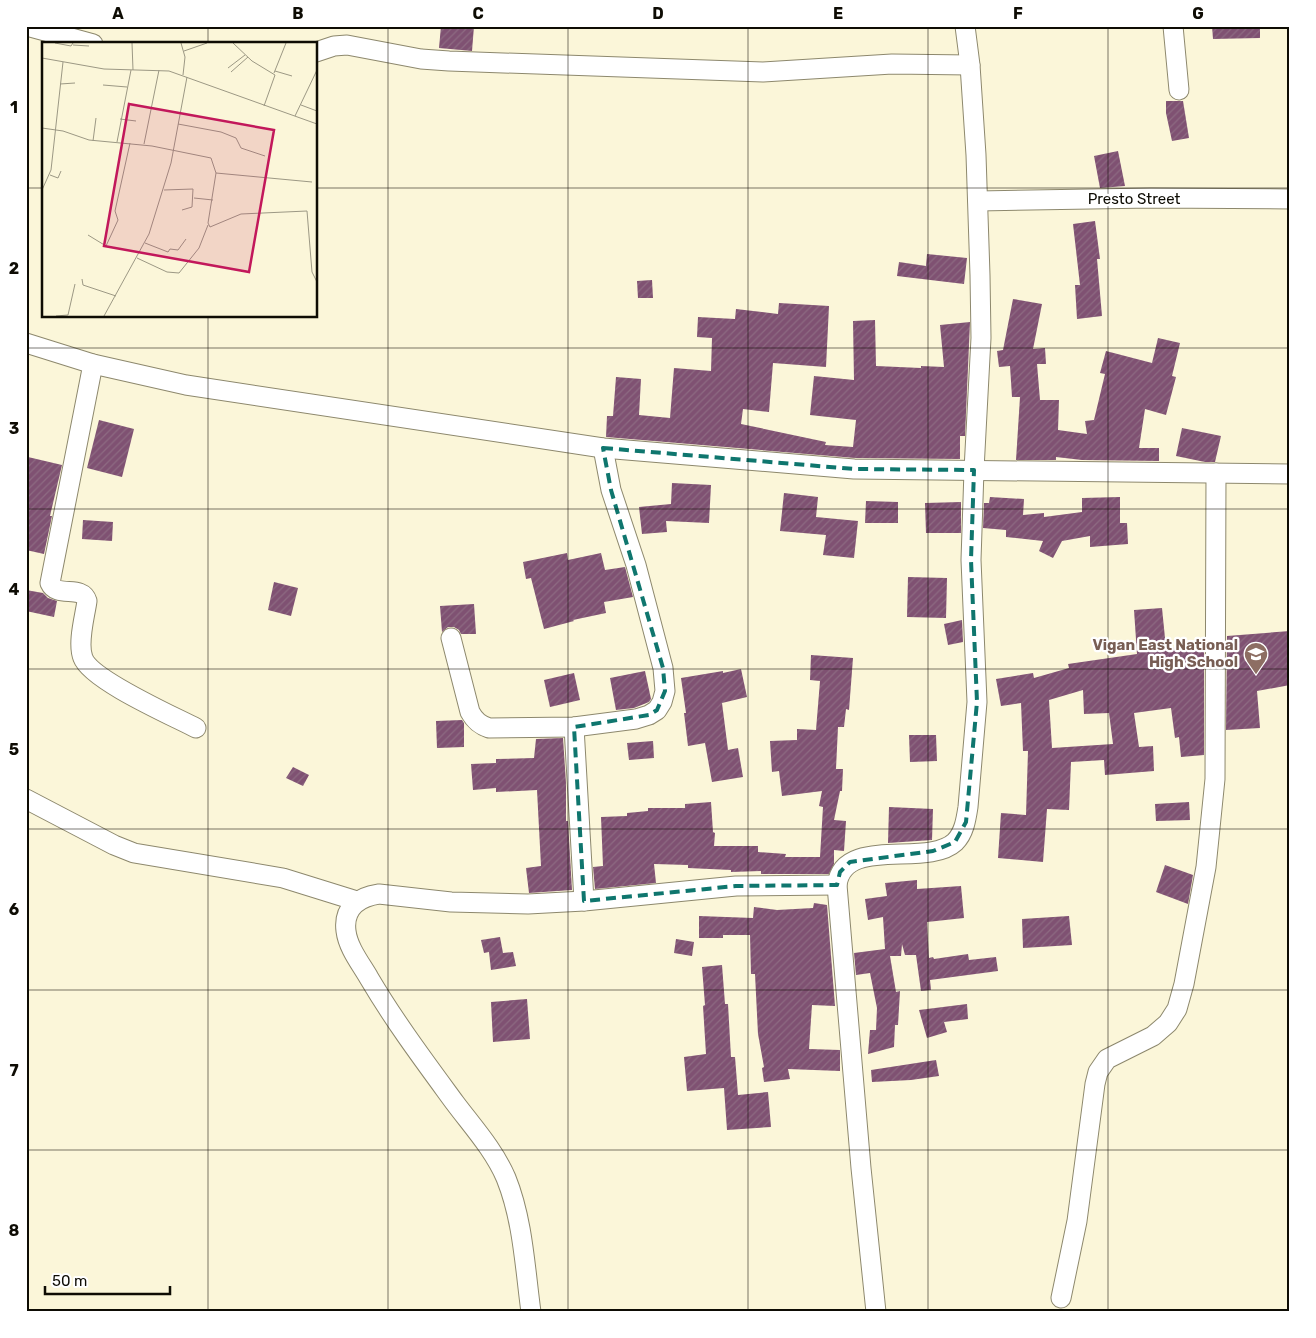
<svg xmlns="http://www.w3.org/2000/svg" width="1316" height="1338" viewBox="0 0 1316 1338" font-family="Rubik,sans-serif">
  <defs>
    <pattern id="building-hatch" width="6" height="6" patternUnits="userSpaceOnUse" patternTransform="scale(1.25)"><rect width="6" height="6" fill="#7f5172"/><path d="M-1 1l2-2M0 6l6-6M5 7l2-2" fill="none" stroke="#8d6a82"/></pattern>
  </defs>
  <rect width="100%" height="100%" fill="#fbf6d9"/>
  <!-- building -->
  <g fill="url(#building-hatch)" fill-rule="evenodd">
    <polygon points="441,26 474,26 472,51 439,48"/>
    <polygon points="1212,26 1260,26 1260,38 1213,39"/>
    <polygon points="1166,101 1183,101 1189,138 1172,141 1166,113"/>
    <polygon points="1118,151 1125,186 1100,188 1094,156"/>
    <polygon points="1095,221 1100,259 1097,259 1102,316 1077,319 1075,285 1080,285 1073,224"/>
    <polygon points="927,254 967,258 964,284 897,276 899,262 926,266"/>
    <polygon points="652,280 653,298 638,298 637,281"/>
    <polygon points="1013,299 1042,304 1033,349 1045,348 1046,364 1037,364 1040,400 1059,400 1058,430 1087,434 1085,421 1094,420 1105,374 1100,373 1106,351 1152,363 1158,338 1180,343 1172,376 1176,377 1166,415 1145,409 1139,448 1159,448 1159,461 1082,460 1056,457 1056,460 1016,460 1020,397 1012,397 1010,366 999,367 997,351 1003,350"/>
    <polygon points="779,303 829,306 826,367 773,363 769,412 743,409 741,424 826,442 825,445 853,447 856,420 810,415 814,376 854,380 853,321 875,320 876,366 921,368 921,366 944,367 940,325 970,322 965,436 960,436 960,459 855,458 606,437 607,416 613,416 616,377 641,379 639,415 670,418 674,368 711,371 712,338 697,337 698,317 735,319 736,309 778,314"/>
    <polygon points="99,420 134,429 122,477 87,468"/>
    <polygon points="1182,428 1221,436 1215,462 1205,462 1176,456"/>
    <polygon points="28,457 62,465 50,516 52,516 44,554 26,550 26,465"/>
    <polygon points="672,483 711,485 709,523 666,521 667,532 642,534 639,507 671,504"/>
    <polygon points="784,493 818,497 816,517 858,521 854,558 823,555 826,535 780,531"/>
    <polygon points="990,497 1024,499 1023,515 1044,513 1044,517 1082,512 1082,498 1120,497 1120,523 1127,523 1128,544 1090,547 1090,536 1062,541 1053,558 1039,551 1043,541 1006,537 1006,530 983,528 984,503 989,503"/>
    <polygon points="866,501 898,502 898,523 865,523"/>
    <polygon points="961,502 961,533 926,533 925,503"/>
    <polygon points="83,520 113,522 112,541 82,539"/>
    <polygon points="567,553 568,560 601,553 605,570 625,567 633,597 604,602 606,613 573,620 574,621 544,629 531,578 526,579 523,562"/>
    <polygon points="908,577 947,578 946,618 907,617"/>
    <polygon points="274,582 298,588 291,616 268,610"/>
    <polygon points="26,590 43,593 48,598 57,601 54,617 26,611"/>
    <polygon points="474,604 476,634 461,634 459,630 454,627 448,627 442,632 440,606"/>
    <path d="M1162 608 1165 638H1169L1170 648 1204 645V755L1181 757 1179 737 1175 738 1171 708 1134 713 1139 747 1153 746 1154 771 1105 775 1104 760 1071 762 1069 810 1047 809 1043 862 998 858 1001 813 1026 815 1028 751H1023L1021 703 1001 706 996 679 1033 673 1034 678 1069 668 1068 664 1137 654 1134 610ZM1083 690 1084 714 1109 713 1113 744 1052 748 1049 700Z"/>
    <polygon points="962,620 963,642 948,645 944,624"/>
    <polygon points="1290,631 1290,685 1257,691 1260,728 1226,730 1227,636"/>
    <polygon points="811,655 853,658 849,710 846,709 844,727 838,727 836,769 843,769 842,791 840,791 834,820 846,821 844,851 834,850 834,864 829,874 761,874 761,871 731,872 731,870 688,868 688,865 654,864 656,883 595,889 593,867 603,866 601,817 627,816 627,813 648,811 648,808 685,808 685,804 711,802 713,832 715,833 714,846 758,846 758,852 786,854 785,857 820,857 823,807 819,806 822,791 782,796 779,771 772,772 770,741 797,740 797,729 816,730 820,681 810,680"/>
    <polygon points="741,669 747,697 722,703 728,750 738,748 743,777 712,782 705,743 688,746 684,713 686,713 681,678 723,671 723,673"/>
    <polygon points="645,671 651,699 649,702 634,708 616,710 610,678"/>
    <polygon points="574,673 580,700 550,707 544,680"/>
    <polygon points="462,720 464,723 464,747 437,748 436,721"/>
    <polygon points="909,735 936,735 937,761 910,762"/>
    <polygon points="563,738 566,783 566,821 568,821 572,890 529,893 526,868 541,866 537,790 496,792 496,788 473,790 471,764 496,763 496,759 534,758 536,739"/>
    <polygon points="653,741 654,758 629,760 627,743"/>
    <polygon points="293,767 309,775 303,786 286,778"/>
    <polygon points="1189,802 1190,820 1156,821 1155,804"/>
    <polygon points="889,807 933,809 932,840 888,843"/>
    <polygon points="1165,865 1193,875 1188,904 1156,892"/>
    <polygon points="917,880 917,889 961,886 964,918 927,922 929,958 933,957 934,959 968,954 969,960 996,957 998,971 930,980 931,990 921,991 916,955 905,955 902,944 901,956 890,956 896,992 900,991 898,1025 895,1025 894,1047 868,1054 870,1030 876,1030 877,1008 870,973 856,975 854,953 885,949 883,917 868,920 865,899 887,896 885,883"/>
    <polygon points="814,903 827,905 835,1006 812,1005 809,1049 840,1050 840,1071 788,1069 790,1079 764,1082 762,1068 764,1067 758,1034 755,974 751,974 750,935 723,935 723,938 699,938 699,916 753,918 754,907 777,910 813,908"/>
    <polygon points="1069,916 1072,945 1023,948 1022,919"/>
    <polygon points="500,937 503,953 513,952 516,966 491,970 489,952 484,953 481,940"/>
    <polygon points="676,939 694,942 692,956 674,953"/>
    <polygon points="722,965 725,1004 728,1004 731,1057 735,1057 738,1095 768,1092 771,1127 727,1130 724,1088 687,1091 684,1057 706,1054 703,1006 705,1005 702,967"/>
    <polygon points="527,999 530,1039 493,1042 491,1002"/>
    <polygon points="967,1004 968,1019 944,1022 947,1032 927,1038 919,1010"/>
    <polygon points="936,1060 939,1076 911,1080 872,1082 871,1070"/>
  </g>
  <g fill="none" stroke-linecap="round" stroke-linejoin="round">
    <!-- minor casing -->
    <g stroke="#8d886d" stroke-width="21">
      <g id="minor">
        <polyline points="27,26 93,44"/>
        <polyline points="1173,26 1179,90"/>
        <polyline points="316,52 334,46 347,45 421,59 449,61 763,72 892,64 970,65"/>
        <polyline points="978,201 1151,198 1290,199"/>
        <polyline points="26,343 93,364 186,385 603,448 854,469 1290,474"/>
        <path d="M93 364 50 583C57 599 82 584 87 601 85 616 77 643 83 658 91 680 173 716 196 728"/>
        <path d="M451 638 470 712C475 721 480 725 489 728L574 727 636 719 649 715 657 710 662 702 665 691 663 668 636 565 611 490 603 448"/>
        <polyline points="574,727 584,901"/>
        <polyline points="26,799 114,845 134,853 283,878 357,901"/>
        <polyline points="1061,1298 1077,1221 1095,1084 1098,1072 1107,1059 1153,1036 1168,1023 1177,1009 1184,984 1206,867 1215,779 1216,473"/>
        <path d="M531 1312C525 1268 523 1220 506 1178 494 1150 473 1127 455 1103 425 1062 395 1022 369 978 361 964 348 948 346 931 343 908 358 897 379 894L451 902 528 904 584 901 736 886 837 885"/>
        <path d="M876 1312 861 1168 837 885C843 835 927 868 955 842 964 833 966 820 968 807L977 702 971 560 974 470 981 338 980 275 976 155 970 65 965 26"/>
      </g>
    </g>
    <!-- minor -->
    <use href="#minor" stroke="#fff" stroke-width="19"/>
  </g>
  <!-- marked area -->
  <path fill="none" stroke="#0f766e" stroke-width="4" stroke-dasharray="10 6" stroke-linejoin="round" d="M603 448 854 469 974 470 971 560 977 702 966 822 955 842 933 851 850 862 840 872 837 885 736 886 584 901 574 727 649 715 657 710 665 691 663 668 611 490Z"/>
  <!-- grid -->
  <path fill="none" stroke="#0e0c04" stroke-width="1" stroke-opacity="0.55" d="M208 26V44M388 26V1312M568 26V1312M748 26V1312M928 26V1312M1108 26V1312M26 188H44M316 188H1290M208 316V1312M26 348H1290M26 509H1290M26 669H1290M26 829H1290M26 990H1290M26 1150H1290"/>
  <!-- icons -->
  <defs>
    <g id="school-pin" transform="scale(1.25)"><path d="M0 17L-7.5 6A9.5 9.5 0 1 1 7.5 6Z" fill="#8d6e63" stroke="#fff"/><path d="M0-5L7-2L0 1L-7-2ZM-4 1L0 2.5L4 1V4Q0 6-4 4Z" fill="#fff"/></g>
  </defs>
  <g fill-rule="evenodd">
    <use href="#school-pin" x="1256" y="654"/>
  </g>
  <g text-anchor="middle" stroke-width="4.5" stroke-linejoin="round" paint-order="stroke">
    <!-- street labels -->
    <g font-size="15" fill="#0e0c04" stroke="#fff">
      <text x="1134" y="204">Presto Street</text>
    </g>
    <!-- education labels -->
    <g font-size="15" font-weight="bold" fill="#785e54" stroke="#fff" text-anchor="end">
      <text x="1238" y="650">Vigan East National<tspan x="1238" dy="17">High School</tspan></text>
    </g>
  </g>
  <!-- overview -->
  <g transform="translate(42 42)">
    <rect width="275" height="275" fill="#fbf6d9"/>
    <path fill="none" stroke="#9c9884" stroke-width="1" d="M13 1 29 4 31 1M90 1 91 28M139 1 143 15 141 33M191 1 210 19 233 33 222 64M31 3 47 4M142 9 165 1M0 16 62 27 127 29 275 82M186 26 203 13M233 29 250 34M189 30 206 15M232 31 244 1M18 42 33 41M61 43 85 45M259 63 275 69M253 74 275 28M78 77 94 79M136 82 179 90 194 96 199 106 223 114M0 86 21 89 47 98 110 104 169 116 174 131 166 181 168 185 199 172 265 169 270 230 275 240M51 99 54 76M75 100 89 28M102 102 117 28M174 131 270 140M8 133 16 136 19 129M0 148 9 128 21 20M122 148 151 147 150 165 140 168M152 156 171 158M46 193 64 204 76 178 73 169 88 101M103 201 126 210 128 207 136 208 144 197M95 216 125 230 137 231 157 206 166 183M40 237 41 243 74 254M14 274 26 273 33 242M62 274 107 192 129 121 145 35"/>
    <path fill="#c2185b" fill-opacity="0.15" stroke="#c2185b" stroke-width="2.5" d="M87 62 232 88 207 230 62 204Z"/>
    <rect width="275" height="275" fill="none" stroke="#0e0c04" stroke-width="2.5"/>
  </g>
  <!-- border -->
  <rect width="1316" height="1338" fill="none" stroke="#ffffff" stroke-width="55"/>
  <!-- scale -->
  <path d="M45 1286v8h125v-8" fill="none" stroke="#0e0c04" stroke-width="2.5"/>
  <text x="52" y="1286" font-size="15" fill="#0e0c04" stroke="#ffffff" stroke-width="4" paint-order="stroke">50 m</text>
  <rect x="28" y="28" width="1260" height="1282" fill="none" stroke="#0e0c04" stroke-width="2"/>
  <g font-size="16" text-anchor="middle" font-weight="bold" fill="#0e0c04">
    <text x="118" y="19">A</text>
    <text x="298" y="19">B</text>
    <text x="478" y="19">C</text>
    <text x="658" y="19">D</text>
    <text x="838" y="19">E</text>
    <text x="1018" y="19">F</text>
    <text x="1198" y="19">G</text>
    <text x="14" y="113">1</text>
    <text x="14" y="274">2</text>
    <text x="14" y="434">3</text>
    <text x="14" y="595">4</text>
    <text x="14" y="755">5</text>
    <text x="14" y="915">6</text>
    <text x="14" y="1076">7</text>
    <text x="14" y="1236">8</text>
  </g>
</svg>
